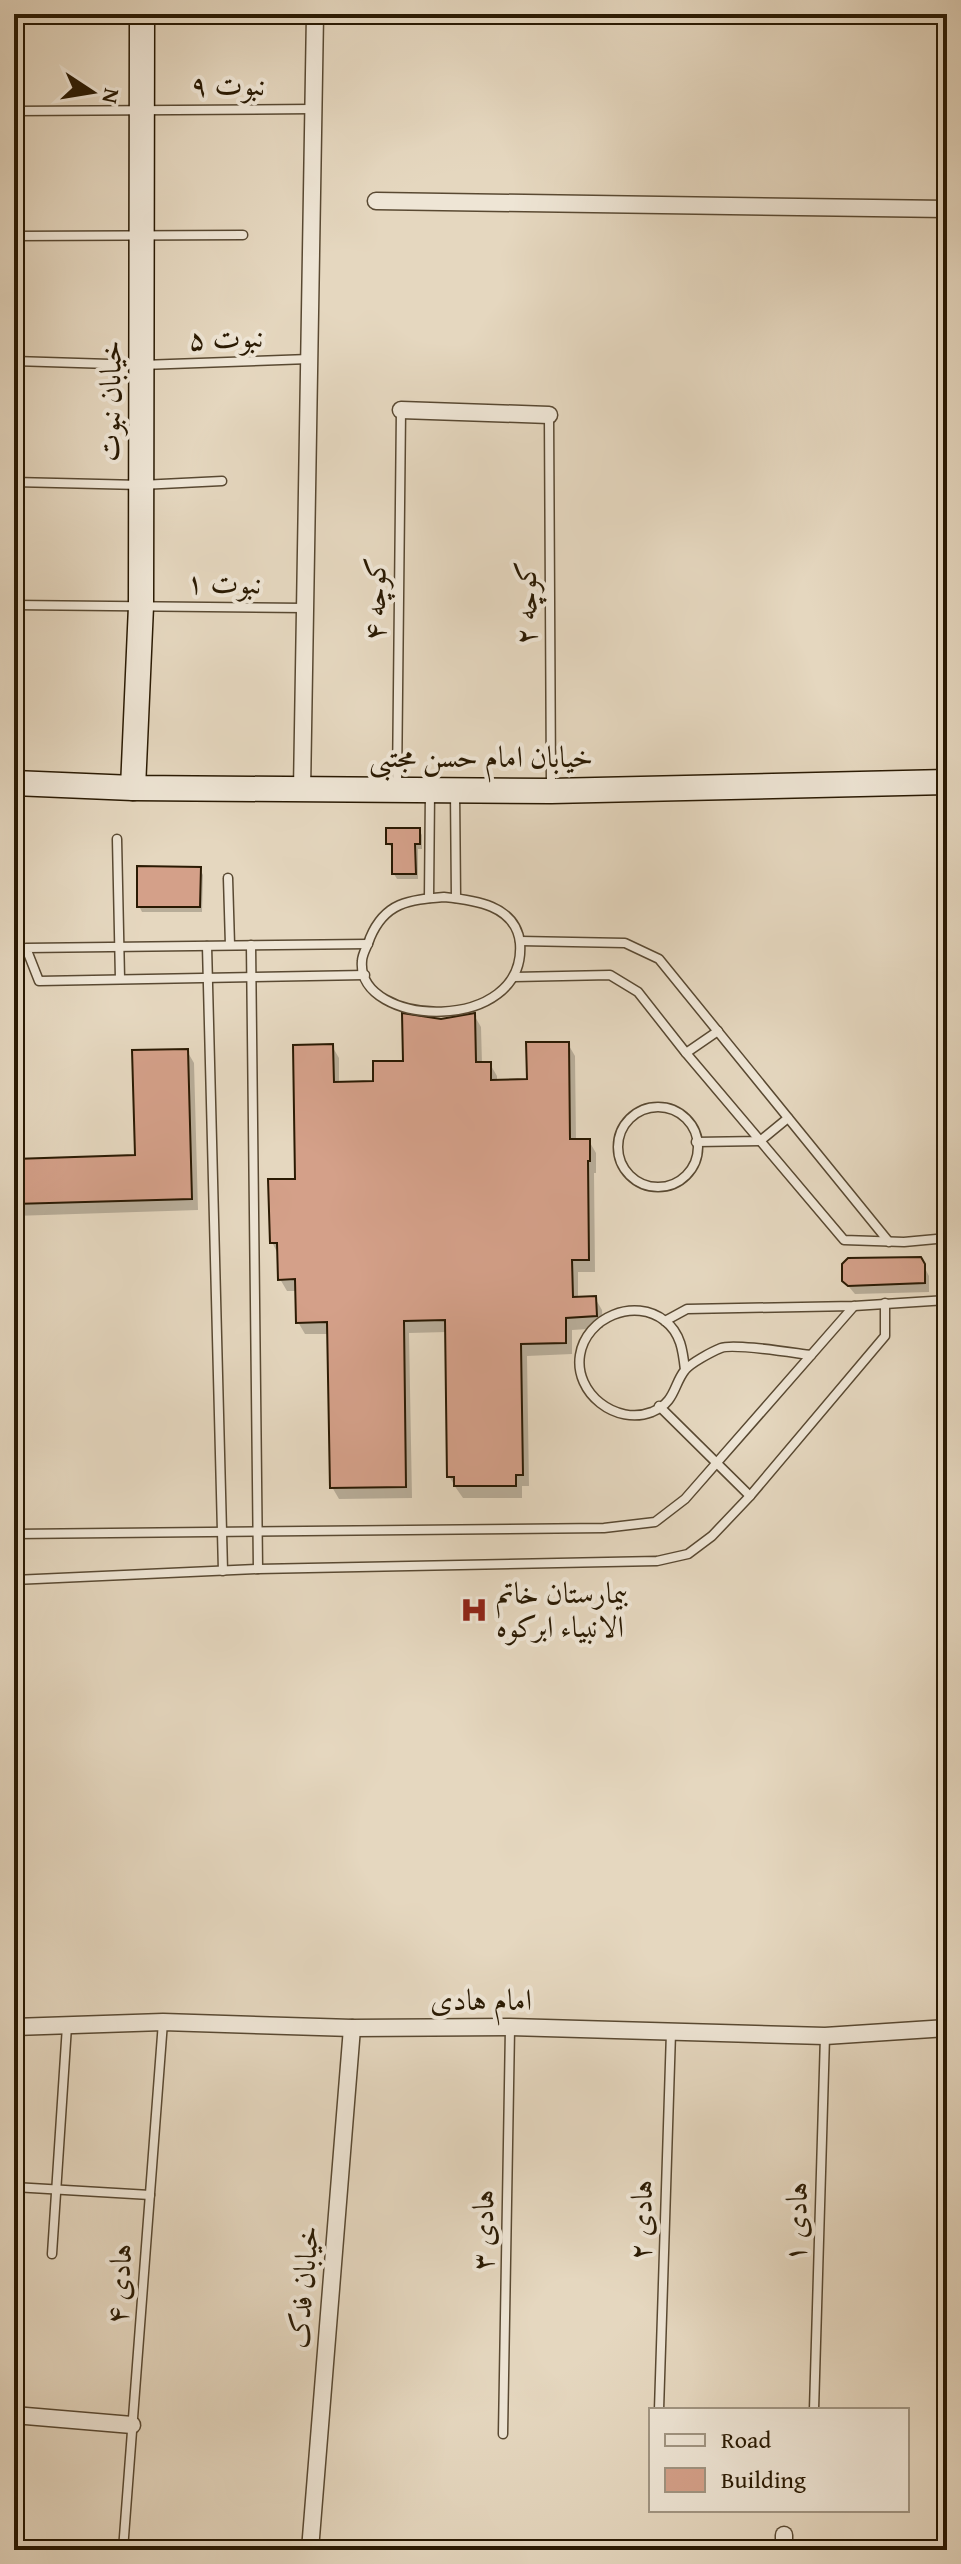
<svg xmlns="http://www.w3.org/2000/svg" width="961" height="2564" viewBox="0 0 961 2564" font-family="'Gentium Book Plus',Amiri,serif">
  <rect width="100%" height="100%" fill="#e5d7bf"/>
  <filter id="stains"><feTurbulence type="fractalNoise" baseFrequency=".0025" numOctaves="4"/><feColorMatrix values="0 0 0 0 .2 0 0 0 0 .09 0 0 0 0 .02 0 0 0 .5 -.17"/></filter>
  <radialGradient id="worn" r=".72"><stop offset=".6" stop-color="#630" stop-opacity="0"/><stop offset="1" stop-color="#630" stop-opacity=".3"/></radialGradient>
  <!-- shadow -->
  <g fill="#0003">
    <polygon points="419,830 422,835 422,849 418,849 418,879 397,879 394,874 394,849 388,844"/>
    <polygon points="200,869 203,875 202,912 142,912 139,906"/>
    <polygon points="474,1015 481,1027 482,1064 490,1064 497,1076 497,1082 529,1081 568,1044 575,1056 576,1141 589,1141 596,1153 596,1173 594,1173 595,1272 578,1272 578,1299 595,1298 602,1310 603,1328 572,1330 572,1354 527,1356 529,1486 522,1486 522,1498 463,1498 456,1488 449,1476 447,1332 409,1333 412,1498 339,1499 332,1487 330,1334 305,1334 298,1322 297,1291 287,1291 280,1279 279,1256 272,1242 297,1181 332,1046 339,1058 339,1084 375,1083 405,1063 441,1021"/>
    <polygon points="187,1051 194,1063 198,1210 14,1216 14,1161 137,1157"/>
    <polygon points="920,1259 929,1276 929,1292 855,1294 844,1281"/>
  </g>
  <!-- building -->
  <g fill="#d4a089" stroke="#2a1a03" stroke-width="2">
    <polygon points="386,828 420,828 420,844 415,844 416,874 392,874 392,844 386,844"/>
    <polygon points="137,866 201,867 200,907 137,907"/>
    <polygon points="402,1013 441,1019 475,1013 476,1062 491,1062 491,1080 527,1079 526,1042 569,1042 570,1139 590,1139 590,1161 588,1161 589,1260 572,1260 573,1297 596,1296 597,1316 566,1318 566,1343 521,1344 523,1475 516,1475 516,1486 454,1486 454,1477 447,1477 445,1320 404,1321 406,1487 330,1488 327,1322 296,1323 295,1279 278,1280 277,1243 270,1243 268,1179 295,1179 293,1045 333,1044 334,1082 373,1081 373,1061 403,1061"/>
    <polygon points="188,1049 192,1199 14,1204 14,1159 135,1155 132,1050"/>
    <polygon points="921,1257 925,1264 925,1283 848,1286 842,1281 842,1264 848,1258"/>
  </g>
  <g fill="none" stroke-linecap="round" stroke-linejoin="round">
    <!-- lane casing -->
    <g stroke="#594932" stroke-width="11">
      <g id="lane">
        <polyline points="14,111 313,109"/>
        <polyline points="14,236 243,235"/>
        <polyline points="14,361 142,365 309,359"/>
        <polyline points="549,415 551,786"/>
        <polyline points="14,482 141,485 222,481"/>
        <polyline points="14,605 305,608"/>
        <polyline points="397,786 401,410"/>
        <polyline points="455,791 456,898"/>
        <polyline points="117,839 120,979"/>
        <polyline points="228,878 230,945"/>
        <path d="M444 897C474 900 516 905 520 943 527 1035 356 1028 362 961 362 954 368 945 370 938 385 902 409 900 444 897Z"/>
        <polyline points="429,898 430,791"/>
        <polyline points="520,941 625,943 659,959 889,1242"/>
        <polyline points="251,945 258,1569"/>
        <polyline points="207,946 223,1571"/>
        <polyline points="365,975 39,981 26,948 368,944"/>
        <polyline points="514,977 610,975 638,992 686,1053 844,1240 904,1242 947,1238"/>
        <polyline points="686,1053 718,1031"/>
        <circle cx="658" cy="1147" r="40"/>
        <polyline points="696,1142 760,1141 788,1118"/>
        <polyline points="665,1321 687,1309 854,1306 947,1300"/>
        <path d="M685 1370C683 1352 681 1333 665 1321 635 1297 586 1317 580 1355 574 1393 616 1426 652 1412 676 1402 673 1385 685 1370 691 1363 711 1352 721 1348 733 1343 794 1353 811 1355"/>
        <polyline points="659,1406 750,1496"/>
        <polyline points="14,1534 604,1528 655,1522 685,1499 854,1306"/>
        <polyline points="14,1580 258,1569 657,1561 688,1554 712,1536 750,1496 885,1336 885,1303"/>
        <polyline points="14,2187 150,2195"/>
        <polyline points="52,2254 67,2026"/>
        <polyline points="659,2410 671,2032"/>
        <polyline points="814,2410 825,2036"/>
        <polyline points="503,2434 510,2028"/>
        <polyline points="123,2550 163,2022"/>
      </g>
    </g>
    <!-- street casing -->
    <g stroke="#594932" stroke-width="19">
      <g id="street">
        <polyline points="376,201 947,209"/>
        <polyline points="401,410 549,415"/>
        <polyline points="302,790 315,14"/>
        <polyline points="14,2027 163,2022 352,2028 510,2027 825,2036 947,2028"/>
        <polyline points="14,2415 132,2425"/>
        <polyline points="310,2550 352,2028"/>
        <polyline points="784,2550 784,2535"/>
      </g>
    </g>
    <!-- secondary casing -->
    <g stroke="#2a1a03" stroke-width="27">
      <g id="secondary">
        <polyline points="14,783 133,788 551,791 947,782"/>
        <polyline points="133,788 141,606 142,14"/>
      </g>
    </g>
    <!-- lane -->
    <use href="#lane" stroke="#eee5d5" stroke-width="8"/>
    <!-- street -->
    <use href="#street" stroke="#eee5d5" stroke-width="16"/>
    <!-- secondary -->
    <use href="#secondary" stroke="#eee5d5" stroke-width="24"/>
  </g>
  <!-- icons -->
  <defs>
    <g id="hospital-bare" transform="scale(2.16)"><path d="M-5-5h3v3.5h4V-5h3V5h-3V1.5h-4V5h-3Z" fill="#8f2418" stroke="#eee5d5" stroke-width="2.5" paint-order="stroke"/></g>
  </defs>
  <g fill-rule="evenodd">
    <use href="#hospital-bare" x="474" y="1610"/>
  </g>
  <g text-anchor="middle" stroke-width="8" stroke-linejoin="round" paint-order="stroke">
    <!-- street labels -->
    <g font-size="30" fill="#2a1a03" stroke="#eee5d5">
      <text x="228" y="95">نبوت ۹</text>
      <text transform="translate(226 338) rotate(-2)" y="10">نبوت ۵</text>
      <text transform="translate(110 401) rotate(-89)" y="10">خیابان نبوت</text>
      <text transform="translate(224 583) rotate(1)" y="10">نبوت ۱</text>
      <text transform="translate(375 599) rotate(-89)" y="10">کوچه ۴</text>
      <text transform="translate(526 603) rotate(-90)" y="10">کوچه ۲</text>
      <text x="481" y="767">خیابان امام حسن مجتبی</text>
      <text x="481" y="2010">امام هادی</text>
      <text transform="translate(641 2220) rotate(-88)" y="10">هادی ۲</text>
      <text transform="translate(796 2222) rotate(-88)" y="10">هادی ۱</text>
      <text transform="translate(483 2230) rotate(-89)" y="10">هادی ۳</text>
      <text transform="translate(119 2284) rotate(-86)" y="10">هادی ۴</text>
      <text transform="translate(303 2287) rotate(-85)" y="10">خیابان فدک</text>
    </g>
    <!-- poi labels -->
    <g font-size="30" fill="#2a1a03" stroke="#eee5d5" text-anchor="start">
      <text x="496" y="1603">بیمارستان خاتم<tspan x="496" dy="34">الانبیاء ابرکوه</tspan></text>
    </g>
  </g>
  <!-- margin -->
  <rect width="961" height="2564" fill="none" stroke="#e5d7bf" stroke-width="48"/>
  <rect x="16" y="16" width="929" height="2532" fill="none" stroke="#2a1a03" stroke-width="4"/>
  <rect x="24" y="24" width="913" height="2516" fill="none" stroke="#2a1a03" stroke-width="2"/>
  <!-- legend -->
  <rect x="649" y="2408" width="260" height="104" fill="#eee5d5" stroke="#a09481" stroke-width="2"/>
  <rect x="665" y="2434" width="40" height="12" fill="#eee5d5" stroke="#a09481" stroke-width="2"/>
  <text x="721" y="2448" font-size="24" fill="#2a1a03">Road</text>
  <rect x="665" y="2468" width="40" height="24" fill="#d4a089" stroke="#a09481" stroke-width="2"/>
  <text x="721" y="2488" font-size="24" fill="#2a1a03">Building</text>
  <!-- north arrow -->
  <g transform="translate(92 92) rotate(102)" stroke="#eee5d5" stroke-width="6" paint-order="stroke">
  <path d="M0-6L14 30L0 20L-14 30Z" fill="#2a1a03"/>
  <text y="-12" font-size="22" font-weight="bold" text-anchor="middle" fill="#2a1a03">N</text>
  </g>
  <rect width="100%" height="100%" filter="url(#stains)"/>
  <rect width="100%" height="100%" fill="url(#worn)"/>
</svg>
